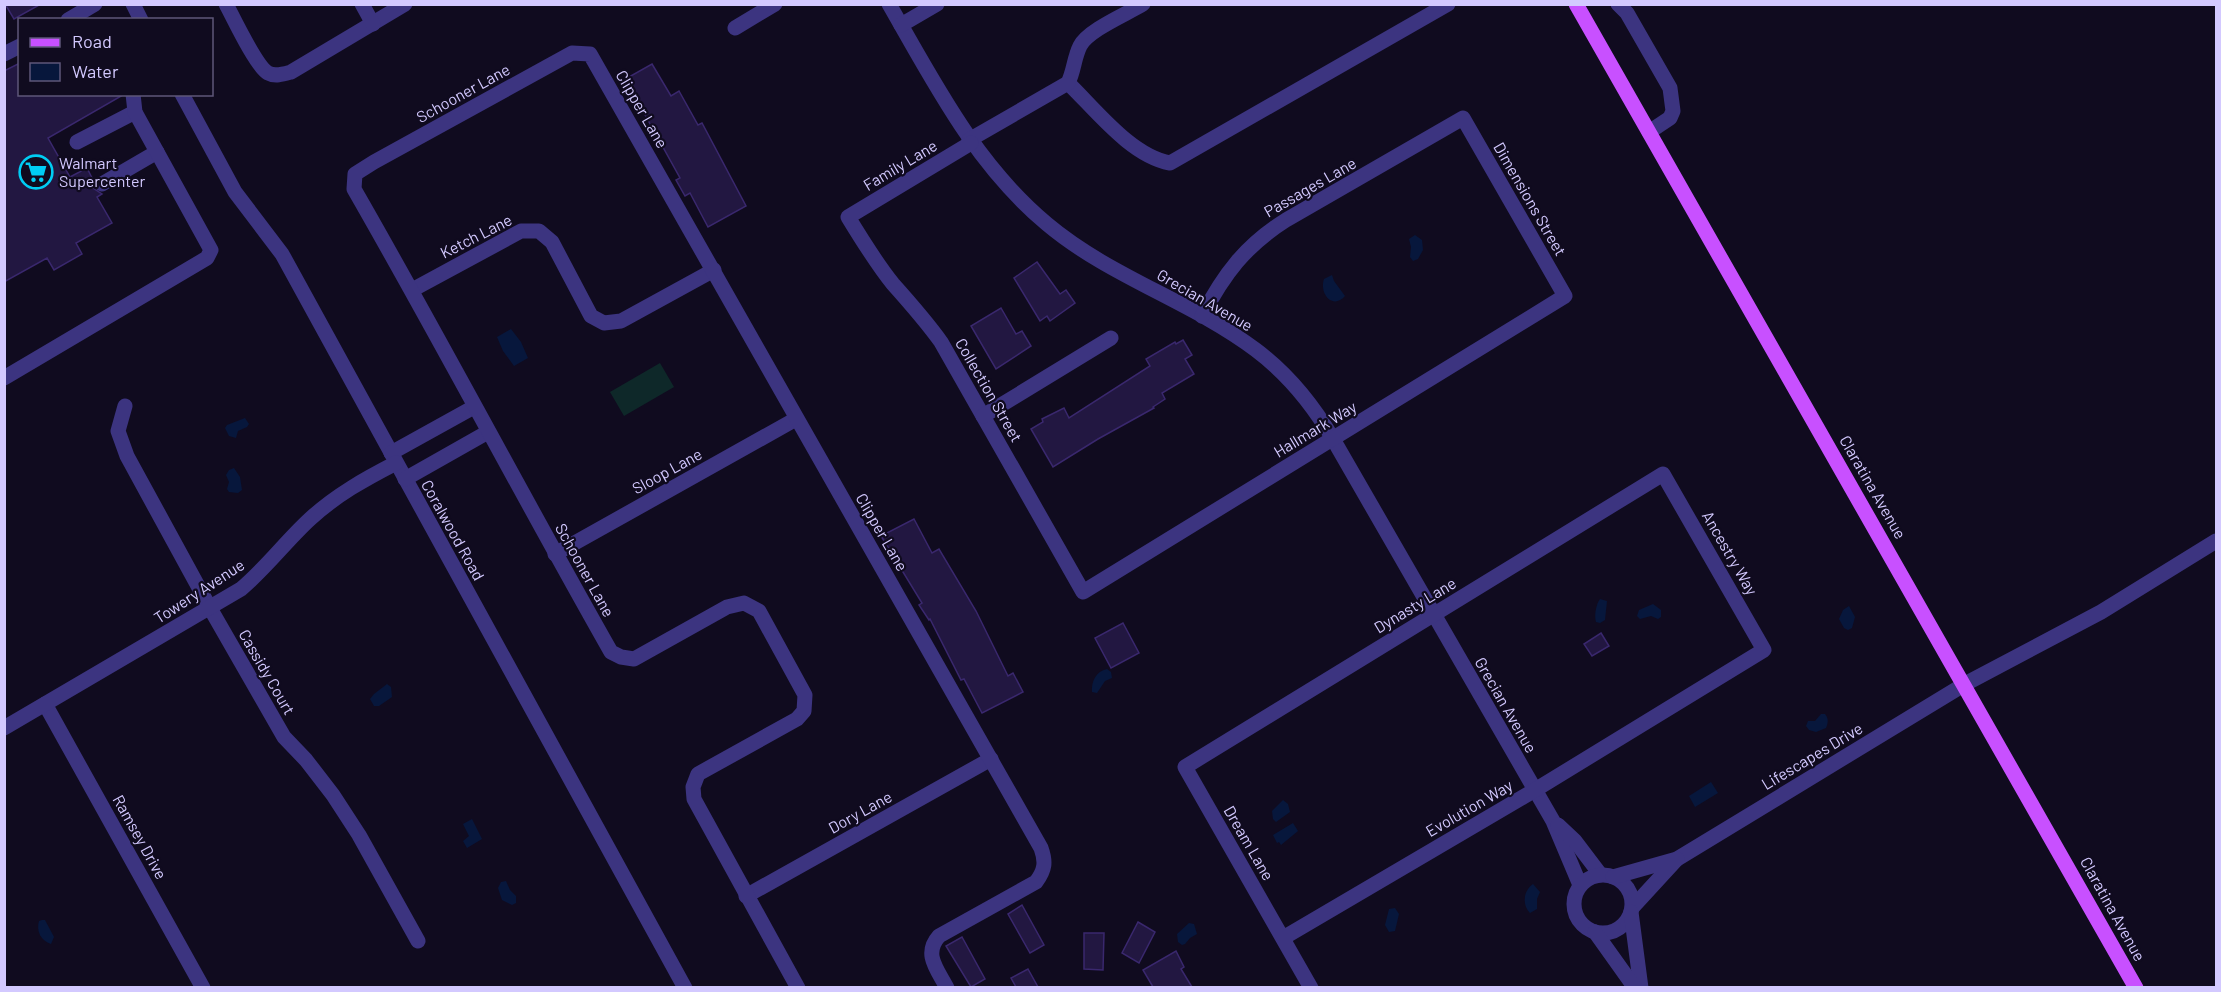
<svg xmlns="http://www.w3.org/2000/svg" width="2221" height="992" viewBox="0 0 2221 992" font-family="Barlow,sans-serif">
  <rect width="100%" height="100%" fill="#100b1f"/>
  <!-- green -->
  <polygon fill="#0e2829" points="660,363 674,387 624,416 610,392"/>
  <!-- water -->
  <g fill="#07173c">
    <polygon points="1415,235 1422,240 1423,250 1418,259 1413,261 1410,257 1411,247 1409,239"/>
    <path d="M1332 275 1334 281 1345 296C1333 310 1319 294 1324 279Z"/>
    <polygon points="511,329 521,342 528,358 514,366 503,351 497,337"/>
    <polygon points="245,418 249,424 247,427 238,431 236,438 229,436 225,428 227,425"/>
    <polygon points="234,468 240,477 242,490 238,493 229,492 227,489 229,482 226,475 229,470"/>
    <path d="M1600 599 1607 601 1605 620 1600 623 1596 622C1594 616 1596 604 1600 599Z"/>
    <polygon points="1653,604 1661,610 1661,617 1658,619 1651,616 1640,619 1637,616 1639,610"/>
    <polygon points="1849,606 1855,617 1852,628 1848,630 1844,628 1839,619 1843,610"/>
    <path d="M1107 669 1111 672 1112 678 1105 681 1097 693 1092 692C1091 682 1096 671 1107 669Z"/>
    <polygon points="387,684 391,687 392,697 379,706 374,706 370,699 374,694"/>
    <path d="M1821 714H1825C1829 719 1828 723 1826 728L1816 732 1809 730 1806 726 1808 721H1815Z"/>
    <polygon points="1711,782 1718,793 1695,807 1689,796"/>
    <polygon points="1283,800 1288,804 1290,812 1276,822 1273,819 1272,811"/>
    <polygon points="472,819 482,839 467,848 463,841 469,836 463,824"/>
    <polygon points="1293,823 1298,831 1281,845 1279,842 1277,843 1273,835"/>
    <polygon points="506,881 510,890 516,896 516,903 512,905 502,900 498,888 501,882"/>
    <path d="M1533 884 1540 892 1537 899V909L1530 913C1522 905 1523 891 1533 884Z"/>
    <polygon points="1395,908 1399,914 1395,931 1389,932 1385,925 1389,909"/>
    <path d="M42 920H45L54 937 51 944C41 941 36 931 39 921Z"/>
    <polygon points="1189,923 1194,924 1197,934 1190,938 1185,944 1182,945 1178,942 1177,934"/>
  </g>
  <!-- building -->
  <g fill="#221741" stroke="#3a286e" stroke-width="1.5">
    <polygon points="5,4 41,4 14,19"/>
    <polygon points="20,63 20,94 123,95 48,138 70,177 87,168 93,180 93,188 102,194 97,197 112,223 76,243 82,254 54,270 47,258 4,282 4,71"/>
    <polygon points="652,64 671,96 679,91 698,125 702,123 746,206 708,227 690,193 685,196 676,180 680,178 634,95 629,98 620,82"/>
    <polygon points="1037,262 1060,294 1066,290 1075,303 1050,321 1047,316 1040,321 1014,278"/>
    <polygon points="1001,308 1016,334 1022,331 1031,346 996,369 971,326"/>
    <polygon points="1183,340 1192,355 1185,359 1194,374 1162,393 1165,399 1153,407 1154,408 1098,439 1053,467 1031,429 1043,422 1042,419 1064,408 1069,418 1150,366 1146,359 1175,342 1176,344"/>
    <polygon points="914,519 932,553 939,549 976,611 1008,676 1013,673 1023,692 982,713 964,679 961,680 930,619 929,620 919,605 922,603 881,536"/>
    <polygon points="1123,623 1139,653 1111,668 1095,638"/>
    <polygon points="1601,633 1609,646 1592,656 1584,644"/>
    <polygon points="1022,905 1044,945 1030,953 1008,914"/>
    <polygon points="1138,922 1155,932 1139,963 1122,953"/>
    <polygon points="1084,933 1104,933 1103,970 1084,969"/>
    <polygon points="962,937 985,979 971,987 946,946"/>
    <polygon points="1176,951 1184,967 1181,969 1192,987 1153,987 1143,970"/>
    <polygon points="1028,969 1038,987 1016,987 1011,978"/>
  </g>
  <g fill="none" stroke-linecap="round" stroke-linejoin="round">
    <!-- minor -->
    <g stroke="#3c3480" stroke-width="15">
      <polyline points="133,4 141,20"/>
      <path d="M226 4C234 19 256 66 268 73 275 77 284 74 291 72L405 4"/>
      <polyline points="362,4 373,24"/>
      <path d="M889 4C935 84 976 165 1047 224 1110 277 1191 301 1256 350 1288 374 1313 405 1333 439L1553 821 1580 885"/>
      <polyline points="1618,4 1627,13 1670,88 1673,111 1670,118 1649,132"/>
      <polyline points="68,20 95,4"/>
      <polyline points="901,25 937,4"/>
      <polyline points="735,28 775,4"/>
      <polyline points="4,54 20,46"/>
      <path d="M1068 83C1096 110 1131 156 1170 163L1448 4"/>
      <polyline points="182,94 235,192 282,254 685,988"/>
      <path d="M969 140 1068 83C1074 71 1074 58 1080 46 1088 30 1127 14 1143 4"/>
      <polyline points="77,142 135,112"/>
      <path d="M971 143 848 217C862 240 876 263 893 284 910 303 926 321 941 342L1083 592 1565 296 1463 118 1286 220C1245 246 1224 274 1202 316"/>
      <polyline points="102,184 157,152"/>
      <polyline points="412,290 521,231 539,231 552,242 591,316 604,323 621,321 714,270"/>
      <polyline points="4,378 207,258 211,250 135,112 133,94"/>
      <polyline points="125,406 118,431 127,456 210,608 284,737 306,760 333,795 359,835 418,941"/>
      <polyline points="983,416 1111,338"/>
      <polyline points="391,453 474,407"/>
      <polyline points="405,479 488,432"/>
      <polyline points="555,554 796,419"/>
      <polyline points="45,704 203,988"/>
      <path d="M4 728 241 589C267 567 286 541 310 519 336 495 365 479 396 463"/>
      <polyline points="1558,825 1575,841 1600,874"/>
      <circle cx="1603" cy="904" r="29"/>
      <polyline points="1613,877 1677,859 1965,684 2101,612 2216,541"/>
      <polyline points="746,896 991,759"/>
      <polyline points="1632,908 1677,859"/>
      <polyline points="1631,912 1641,988"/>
      <polyline points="1595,932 1635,988"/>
      <polyline points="1283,938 1535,790 1764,650 1663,474 1185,767 1311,988"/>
      <path d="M798 988 694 799 693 787 698 774 797 719 804 711 805 695 759 611 744 603 727 607 634 659 621 657 611 652C524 499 442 342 354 189L355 174 374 162 572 53 590 54 1041 848C1046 862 1045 870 1036 882L939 936C923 954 937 969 947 988"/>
    </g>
    <!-- major -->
    <polyline stroke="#c850ff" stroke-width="15" points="1576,4 2136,988"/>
  </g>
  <!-- icons -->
  <defs>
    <g id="supermarket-ring" transform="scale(1.725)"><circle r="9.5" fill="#100b1f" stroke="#00cdf4" stroke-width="1.5"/><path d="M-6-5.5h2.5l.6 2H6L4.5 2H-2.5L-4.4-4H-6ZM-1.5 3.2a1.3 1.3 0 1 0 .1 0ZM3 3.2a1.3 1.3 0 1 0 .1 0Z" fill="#00cdf4"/></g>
  </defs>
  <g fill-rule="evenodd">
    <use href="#supermarket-ring" x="36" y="172"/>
  </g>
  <g text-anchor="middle" stroke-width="4.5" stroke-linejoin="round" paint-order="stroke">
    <!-- street labels -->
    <g font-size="16" fill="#d3c9ff" stroke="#100b1f">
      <text transform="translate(463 93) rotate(-29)" y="6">Schooner Lane</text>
      <text transform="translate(642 109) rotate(60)" y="6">Clipper Lane</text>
      <text transform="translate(900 165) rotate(-31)" y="6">Family Lane</text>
      <text transform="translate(1310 187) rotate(-30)" y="6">Passages Lane</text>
      <text transform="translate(1530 199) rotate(60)" y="6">Dimensions Street</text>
      <text transform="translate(476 236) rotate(-27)" y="6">Ketch Lane</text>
      <text transform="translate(1205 300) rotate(30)" y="6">Grecian Avenue</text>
      <text transform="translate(989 390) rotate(60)" y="6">Collection Street</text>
      <text transform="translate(1315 429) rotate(-31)" y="6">Hallmark Way</text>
      <text transform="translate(667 471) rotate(-29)" y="6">Sloop Lane</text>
      <text transform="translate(1873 487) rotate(60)" y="6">Claratina Avenue</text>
      <text transform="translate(453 530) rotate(61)" y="6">Coralwood Road</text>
      <text transform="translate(882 532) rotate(60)" y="6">Clipper Lane</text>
      <text transform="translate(1730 553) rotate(60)" y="6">Ancestry Way</text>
      <text transform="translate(585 570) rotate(61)" y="6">Schooner Lane</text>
      <text transform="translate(199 591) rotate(-33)" y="6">Towery Avenue</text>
      <text transform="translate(1415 605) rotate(-31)" y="6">Dynasty Lane</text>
      <text transform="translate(267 672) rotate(60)" y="6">Cassidy Court</text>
      <text transform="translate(1506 705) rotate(60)" y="6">Grecian Avenue</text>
      <text transform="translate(1812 756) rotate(-31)" y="6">Lifescapes Drive</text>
      <text transform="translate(1469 808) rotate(-30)" y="6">Evolution Way</text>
      <text transform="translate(860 812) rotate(-29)" y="6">Dory Lane</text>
      <text transform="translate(140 837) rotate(61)" y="6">Ramsey Drive</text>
      <text transform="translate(1249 843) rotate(60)" y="6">Dream Lane</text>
      <text transform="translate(2113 909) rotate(61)" y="6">Claratina Avenue</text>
    </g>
    <!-- poi labels -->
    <g font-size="16" fill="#d3c9ff" stroke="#100b1f" text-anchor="start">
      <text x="59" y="169">Walmart<tspan x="59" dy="18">Supercenter</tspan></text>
    </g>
  </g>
  <!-- border -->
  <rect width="2221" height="992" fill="none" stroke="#d3c9ff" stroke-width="12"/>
  <!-- legend -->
  <rect x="18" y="18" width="195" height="78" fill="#100b1f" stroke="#5e5779" stroke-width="1.5"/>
  <rect x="30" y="38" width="30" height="9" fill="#c850ff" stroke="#5e5779" stroke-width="1.5"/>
  <text x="72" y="48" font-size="18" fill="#d3c9ff">Road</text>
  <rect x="30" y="63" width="30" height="18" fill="#07173c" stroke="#5e5779" stroke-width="1.5"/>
  <text x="72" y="78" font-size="18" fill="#d3c9ff">Water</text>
</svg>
